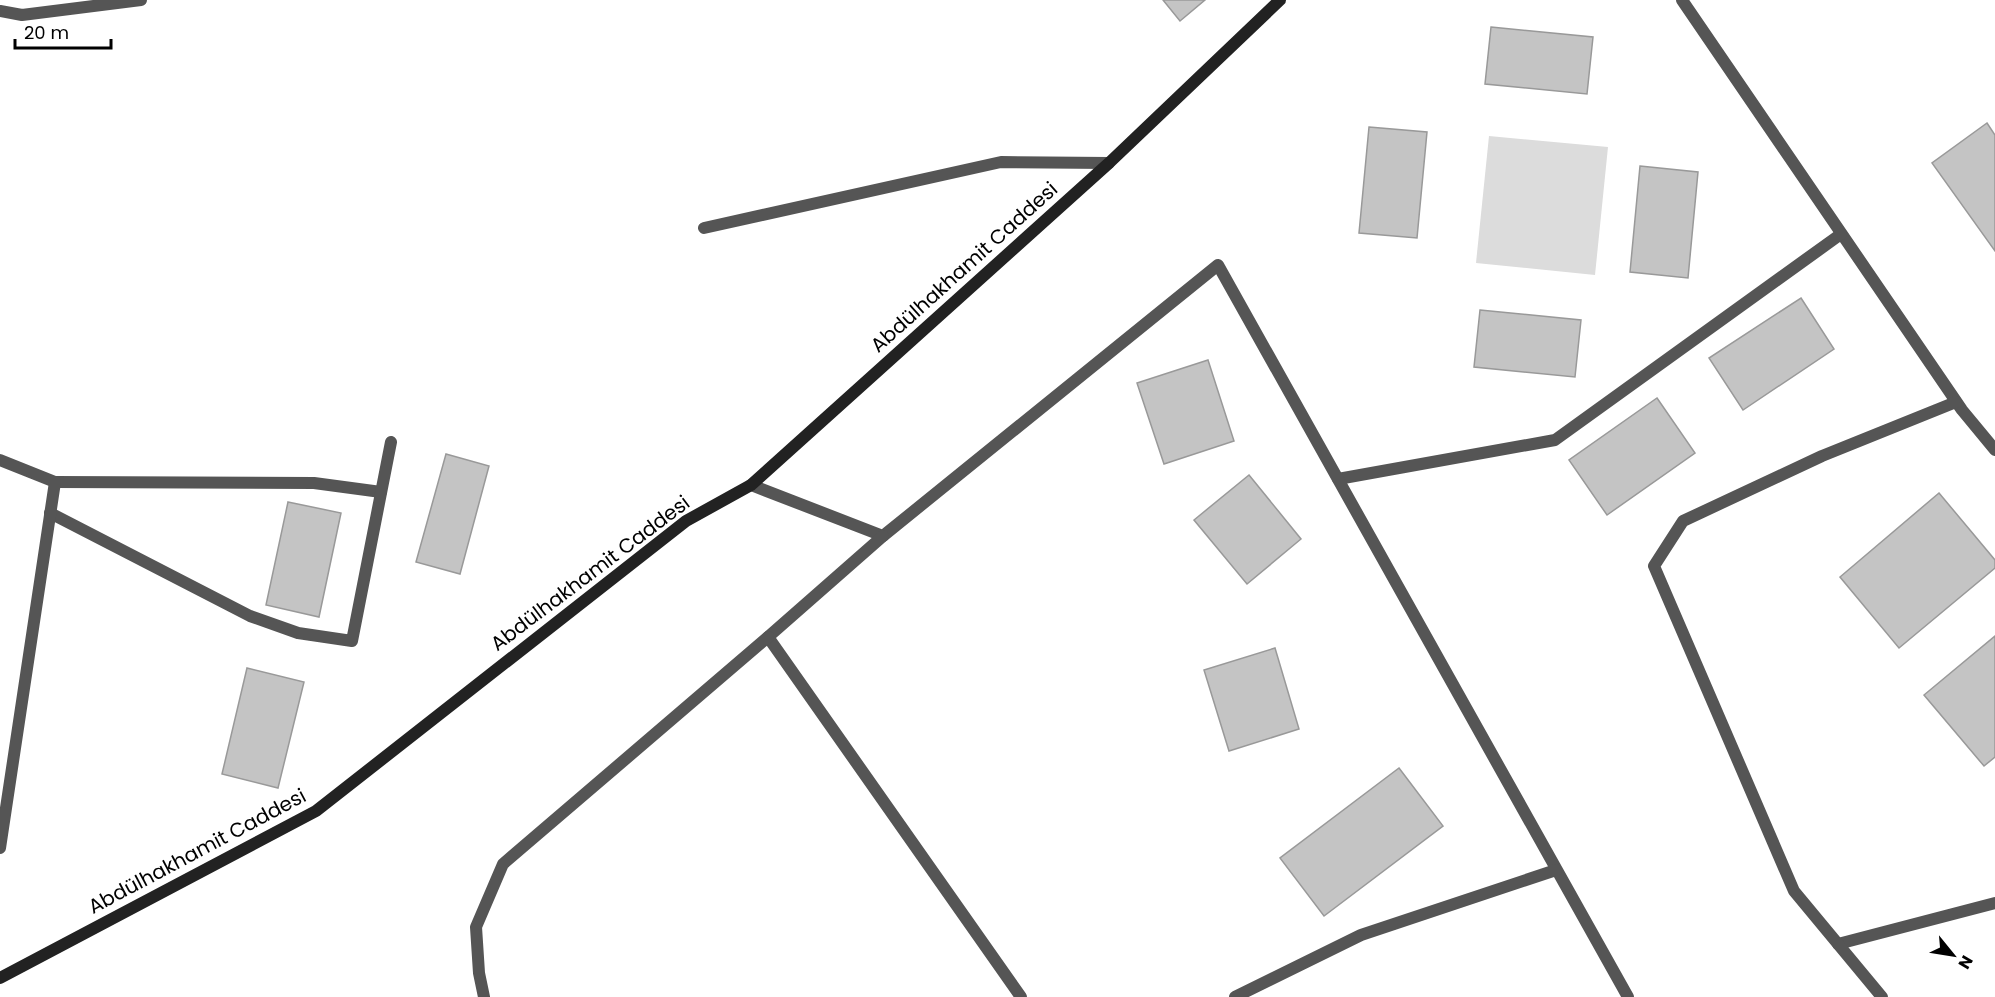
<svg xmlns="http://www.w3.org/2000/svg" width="1995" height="997" viewBox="0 0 1995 997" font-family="Poppins,sans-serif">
  <rect width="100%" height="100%" fill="#fff"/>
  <!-- green -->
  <polygon fill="#dcdcdc" points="1489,136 1608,147 1595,275 1476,263"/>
  <!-- building -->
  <g fill="#c4c4c4" stroke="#999" stroke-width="1.5">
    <polygon points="1163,0 1205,0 1180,21"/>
    <polygon points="1491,27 1593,37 1587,94 1485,84"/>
    <polygon points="1987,123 1995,135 1995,251 1932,163"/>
    <polygon points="1369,127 1427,132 1417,238 1359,233"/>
    <polygon points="1640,166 1698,172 1688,278 1630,272"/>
    <polygon points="1801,298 1834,349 1743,410 1709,358"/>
    <polygon points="1480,310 1581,320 1575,377 1474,367"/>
    <polygon points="1208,360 1234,441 1164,464 1137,383"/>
    <polygon points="1657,398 1695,453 1607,515 1569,460"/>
    <polygon points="446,454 489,466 460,574 416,562"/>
    <polygon points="1249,475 1301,539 1247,584 1194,520"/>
    <polygon points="1939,493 1995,560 1995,568 1899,648 1840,577"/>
    <polygon points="288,502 341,513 319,617 266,605"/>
    <polygon points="1995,636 1995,757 1984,766 1924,695"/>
    <polygon points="1275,648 1299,729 1229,751 1204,670"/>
    <polygon points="247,668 304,682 278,788 222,774"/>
    <polygon points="1399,768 1443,826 1324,916 1280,858"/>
  </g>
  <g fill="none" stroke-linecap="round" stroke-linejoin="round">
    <!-- service -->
    <g stroke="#555" stroke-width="12">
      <polyline points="55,482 314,483 381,492"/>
      <polyline points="50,513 250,616 298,633 352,641 391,442"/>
      <polyline points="1838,944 1995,903"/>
    </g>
    <!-- minor -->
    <g stroke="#555" stroke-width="12">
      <polyline points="1682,0 1962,410 1995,450"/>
      <polyline points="0,11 22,15 141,0"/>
      <polyline points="704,228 1001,162 1109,163"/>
      <polyline points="0,460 55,482 0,848"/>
      <polyline points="1338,479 1555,440 1841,234"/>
      <polyline points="751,485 883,536 1218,265 1628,997"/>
      <polyline points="883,536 768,637 1021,997"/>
      <polyline points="484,997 479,973 476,927 503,864 768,637"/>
      <polyline points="1235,997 1361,935 1556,870"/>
      <polyline points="1882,997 1794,891 1654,566 1683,521 1822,456 1956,402"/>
    </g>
    <!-- secondary -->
    <polyline stroke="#222" stroke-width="12" points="0,978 316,811 686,521 751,485 1109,163 1280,0"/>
  </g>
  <g text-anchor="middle" stroke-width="4.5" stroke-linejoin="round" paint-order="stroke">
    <!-- street labels -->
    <g font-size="20" fill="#000" stroke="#fff">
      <text transform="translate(964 267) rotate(-42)" y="7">Abdülhakhamit Caddesi</text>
      <text transform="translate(590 573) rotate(-37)" y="7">Abdülhakhamit Caddesi</text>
      <text transform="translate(197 851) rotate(-28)" y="7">Abdülhakhamit Caddesi</text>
    </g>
  </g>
  <!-- north arrow -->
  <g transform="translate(1953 955) rotate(120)" stroke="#ffffff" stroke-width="4.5" paint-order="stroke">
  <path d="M0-4.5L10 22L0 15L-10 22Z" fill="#000000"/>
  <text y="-9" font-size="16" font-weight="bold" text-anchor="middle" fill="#000000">N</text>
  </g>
  <!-- scale -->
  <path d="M15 39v9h96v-9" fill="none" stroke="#000000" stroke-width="3"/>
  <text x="24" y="39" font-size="18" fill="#000000" stroke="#ffffff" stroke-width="4.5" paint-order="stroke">20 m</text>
</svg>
